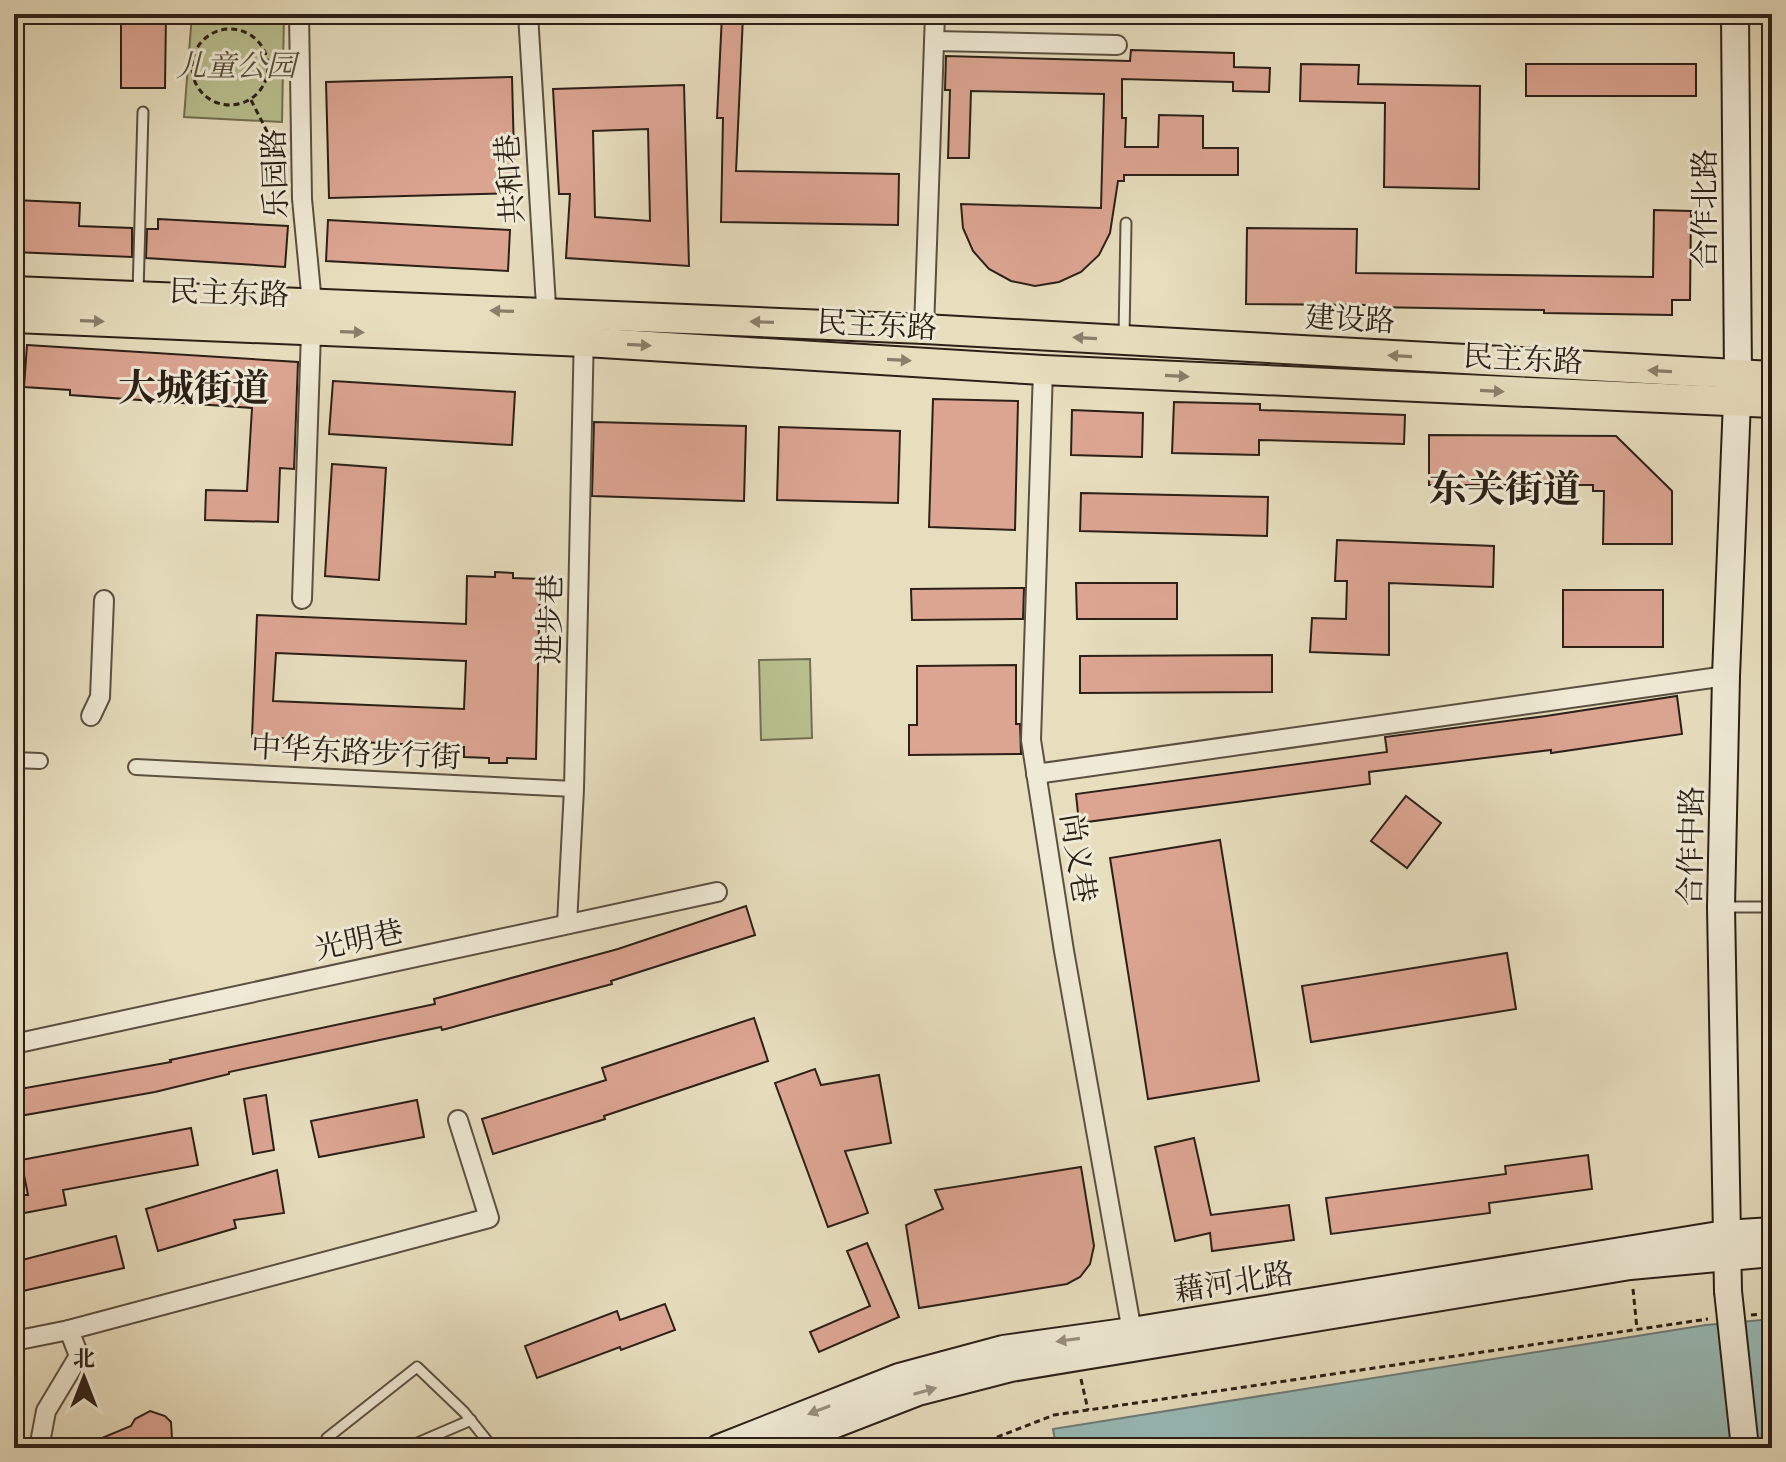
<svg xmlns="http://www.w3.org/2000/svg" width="1786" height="1462" viewBox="0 0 1786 1462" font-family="Vollkorn,'Noto Serif SC',serif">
  <rect width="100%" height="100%" fill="#e7debe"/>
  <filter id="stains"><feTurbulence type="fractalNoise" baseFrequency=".0025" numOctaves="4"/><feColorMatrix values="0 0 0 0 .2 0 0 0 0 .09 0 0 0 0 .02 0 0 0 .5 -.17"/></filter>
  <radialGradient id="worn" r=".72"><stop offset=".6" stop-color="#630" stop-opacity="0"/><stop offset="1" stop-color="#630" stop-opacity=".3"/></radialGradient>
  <!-- green -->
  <g fill="#b9c08f" stroke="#727053" stroke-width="2">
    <polygon points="192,14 284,14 282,122 184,117"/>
    <polygon points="810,659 812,738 761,740 759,660"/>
  </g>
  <!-- water -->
  <polygon fill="#98bbb8" stroke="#6d7d78" stroke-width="2" points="1772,1319 1772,1448 1053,1448 1056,1446 1053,1429 1706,1325"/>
  <!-- building -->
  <g fill="#dca592" stroke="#2c2017" stroke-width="2" fill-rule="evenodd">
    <polygon points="121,14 166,14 165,88 121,88"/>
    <polygon points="722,15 743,16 736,171 899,174 898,225 721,222 723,118 717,118"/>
    <polygon points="1131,50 1234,53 1234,67 1270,68 1269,92 1233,91 1233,82 1122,79 1122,118 1126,118 1125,147 1158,147 1159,115 1203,116 1203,148 1238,148 1238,175 1124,175 1124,181 1118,181 1110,233 1099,255 1081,272 1059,282 1035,286 1011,281 989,269 973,251 963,228 961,204 1101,208 1104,94 971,91 969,158 948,158 950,90 945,90 946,56 1130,61"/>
    <polygon points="1301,64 1359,65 1358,84 1480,86 1479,189 1384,187 1385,103 1300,101"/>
    <rect x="1526" y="64" width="170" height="32"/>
    <polygon points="512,77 515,193 329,198 326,82"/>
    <path d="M684 85 689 266 566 258 570 194H559L553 89ZM648 129 650 221 595 217 593 131Z"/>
    <polygon points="14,200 80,203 79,226 132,228 132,257 14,252"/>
    <polygon points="1654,210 1691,211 1690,300 1672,300 1672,315 1544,313 1544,310 1373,307 1373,305 1246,304 1247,228 1357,229 1356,273 1653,277"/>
    <polygon points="158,219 288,226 285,267 146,258 147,229 158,229"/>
    <polygon points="328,220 510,230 508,271 326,261"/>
    <polygon points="27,345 298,362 294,469 280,468 278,522 205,520 206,490 247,491 252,408 70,395 70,390 24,387"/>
    <polygon points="333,381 515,392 512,445 329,434"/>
    <polygon points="933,399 1018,401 1015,530 929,527"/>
    <polygon points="1174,402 1260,404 1260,410 1405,415 1404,444 1259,440 1259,455 1172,453"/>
    <polygon points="1072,410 1143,413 1142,457 1071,455"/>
    <polygon points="594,422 746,426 744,501 592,496"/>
    <polygon points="779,427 900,431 898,503 777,500"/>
    <polygon points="1429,435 1616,436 1672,491 1672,544 1603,544 1604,491 1593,491 1593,485 1429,485"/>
    <polygon points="332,464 386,468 379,580 325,576"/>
    <polygon points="1081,493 1268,497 1267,536 1080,531"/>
    <polygon points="1337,540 1494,546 1493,587 1389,583 1389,655 1310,652 1312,618 1346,619 1347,581 1335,581"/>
    <path d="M495 572 513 573V578L540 579 536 759 507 758V763H489V758L464 757V747L252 737 257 615 466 624 467 576 495 577ZM276 653 466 661 464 709 273 701Z"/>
    <polygon points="1076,583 1177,583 1177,619 1077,619"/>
    <polygon points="1024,588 1023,619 912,620 911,589"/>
    <rect x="1563" y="590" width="100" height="57"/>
    <polygon points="1272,655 1272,692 1080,693 1080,656"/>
    <polygon points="1016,665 1016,724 1020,724 1021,754 909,755 909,725 917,725 917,666"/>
    <polygon points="1677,696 1682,734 1551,753 1551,750 1369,772 1370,784 1079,823 1076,794 1387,752 1385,737 1546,716"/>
    <polygon points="1406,796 1441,823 1407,868 1371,841"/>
    <polygon points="1220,840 1259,1081 1148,1099 1110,858"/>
    <polygon points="746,906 755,935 611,981 612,984 442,1030 441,1027 229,1072 229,1074 155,1092 14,1117 14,1090 171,1062 170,1060 435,1004 434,999 618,949"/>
    <polygon points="1507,953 1516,1009 1311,1042 1302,986"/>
    <polygon points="754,1018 768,1061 604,1116 605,1119 493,1154 482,1119 606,1080 602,1068"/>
    <polygon points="815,1069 821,1085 879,1075 891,1143 845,1151 868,1213 828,1227 775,1083"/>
    <polygon points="266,1095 274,1150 253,1154 244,1099"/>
    <polygon points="417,1100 424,1137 319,1157 311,1121"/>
    <polygon points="191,1128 198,1165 63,1190 66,1205 14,1215 14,1195 28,1195 21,1160"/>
    <polygon points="1194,1138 1211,1215 1289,1205 1294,1240 1212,1251 1210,1233 1175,1241 1155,1147"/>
    <polygon points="1588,1155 1592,1189 1489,1203 1490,1213 1331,1234 1326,1198 1506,1174 1505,1166"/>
    <polygon points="1081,1167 1094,1246 1090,1264 1080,1277 1067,1284 919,1308 906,1225 943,1209 935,1190"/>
    <polygon points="277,1170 284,1213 234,1220 236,1228 158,1251 146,1209"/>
    <polygon points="116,1236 124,1268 14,1293 14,1262"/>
    <polygon points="867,1243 899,1317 819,1352 810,1332 870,1306 847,1251"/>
    <polygon points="665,1304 675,1330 621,1350 620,1347 537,1378 525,1346 617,1311 620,1320"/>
    <polygon points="150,1411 165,1416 171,1422 172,1439 167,1448 78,1448 131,1426 135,1419"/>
  </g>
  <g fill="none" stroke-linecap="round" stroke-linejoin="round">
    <!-- service casing -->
    <g stroke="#5b5041" stroke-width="13">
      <g id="service">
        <polyline points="138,293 143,112"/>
        <polyline points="1124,337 1126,223"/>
        <polyline points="14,396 18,320"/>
        <polyline points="1725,907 1772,907"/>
        <polyline points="329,1448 327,1438 417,1367 464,1412 493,1448"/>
        <polyline points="406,1448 471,1420"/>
      </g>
    </g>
    <!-- pedestrian casing -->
    <g stroke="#5b5041" stroke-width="18">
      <g id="pedestrian">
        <polyline points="14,760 40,761"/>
        <polyline points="136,767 574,789"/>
      </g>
    </g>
    <!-- minor casing -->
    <g stroke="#5b5041" stroke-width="22">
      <g id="minor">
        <polyline points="299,14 302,199 312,303 302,599"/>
        <polyline points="528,14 547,322"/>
        <polyline points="934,41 1117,45"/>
        <polyline points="924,329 935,14"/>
        <polyline points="1043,370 1031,740 1064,951 1134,1343"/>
        <polyline points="91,716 100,697 104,600"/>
        <polyline points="1036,774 1726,676"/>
        <polyline points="567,924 574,789 584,331"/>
        <polyline points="14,1044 717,892"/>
        <polyline points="14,1341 69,1330"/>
        <polyline points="39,1448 46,1411 79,1356 69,1330 489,1218 458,1120"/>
      </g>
    </g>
    <!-- secondary casing -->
    <g stroke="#2c2017" stroke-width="30">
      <g id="secondary">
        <polyline points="1728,1291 1721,907 1726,676 1738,376 1735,14"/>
        <polyline points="719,1448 899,1377 1003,1349 1132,1331 1725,1234 1772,1231"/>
        <polyline points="774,1448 918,1392 1011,1368 1630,1266 1772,1253"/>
      </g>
    </g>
    <!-- primary casing -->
    <g stroke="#2c2017" stroke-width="32">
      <g id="primary">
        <polyline points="14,291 924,329 1772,376"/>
        <polyline points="14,318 585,342 1043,370 1772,403"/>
      </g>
    </g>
    <!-- path -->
    <g stroke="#2c2017" stroke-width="3" stroke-dasharray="6 4" stroke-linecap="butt">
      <circle cx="230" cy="67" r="38"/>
      <polyline points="251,100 282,161"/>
      <polyline points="1633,1289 1637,1329"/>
      <polyline points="1751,1315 1772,1313"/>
      <polyline points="1081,1379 1088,1410"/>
      <polyline points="969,1448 1054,1415 1708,1319"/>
    </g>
    <!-- service -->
    <use href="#service" stroke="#efead5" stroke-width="9"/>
    <!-- pedestrian -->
    <use href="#pedestrian" stroke="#efead5" stroke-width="14"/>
    <!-- minor -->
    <use href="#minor" stroke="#efead5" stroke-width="18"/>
    <!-- secondary -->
    <use href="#secondary" stroke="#efead5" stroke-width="26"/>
    <!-- primary -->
    <use href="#primary" stroke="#e7debe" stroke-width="28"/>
    <!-- secondary-bridge casing -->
    <g stroke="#2c2017" stroke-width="30" stroke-linecap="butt">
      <polyline id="secondary-bridge" points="1728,1291 1745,1448"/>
    </g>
    <!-- secondary-bridge -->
    <use href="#secondary-bridge" stroke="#efead5" stroke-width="26"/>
  </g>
  <!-- one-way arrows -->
  <defs><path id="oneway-solid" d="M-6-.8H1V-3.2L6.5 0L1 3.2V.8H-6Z" transform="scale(2)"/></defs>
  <g fill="#8a7f6a">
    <use href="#oneway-solid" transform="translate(502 311) rotate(-178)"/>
    <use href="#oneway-solid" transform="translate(92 321) rotate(2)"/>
    <use href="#oneway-solid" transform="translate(762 322) rotate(-178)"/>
    <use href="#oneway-solid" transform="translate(352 332) rotate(2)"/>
    <use href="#oneway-solid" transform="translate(1085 338) rotate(-177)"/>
    <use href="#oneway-solid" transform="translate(639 345) rotate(3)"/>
    <use href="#oneway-solid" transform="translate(1400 356) rotate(-177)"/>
    <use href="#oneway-solid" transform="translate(899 360) rotate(3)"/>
    <use href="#oneway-solid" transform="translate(1660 371) rotate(-177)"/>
    <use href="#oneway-solid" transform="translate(1177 376) rotate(3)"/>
    <use href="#oneway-solid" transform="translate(1492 391) rotate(3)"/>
  </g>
  <g fill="#978f80">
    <use href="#oneway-solid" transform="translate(1068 1340) rotate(172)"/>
    <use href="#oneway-solid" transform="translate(925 1391) rotate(-16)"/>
    <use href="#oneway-solid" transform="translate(819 1410) rotate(159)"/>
  </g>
  <g text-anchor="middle" stroke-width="6" stroke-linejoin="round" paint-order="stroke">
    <!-- park labels -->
    <g font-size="30" font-style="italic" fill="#56503b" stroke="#efead5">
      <text x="236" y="76">儿童公园</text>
    </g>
    <!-- street labels -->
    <g font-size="30" fill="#2c2017" stroke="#efead5">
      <text transform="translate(275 174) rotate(-92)" y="10">乐园路</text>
      <text transform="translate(510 179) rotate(-94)" y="10">共和巷</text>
      <text transform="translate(1705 209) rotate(-90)" y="10">合作北路</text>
      <text transform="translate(229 293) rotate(2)" y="10">民主东路</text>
      <text transform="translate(1350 319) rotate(3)" y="10">建设路</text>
      <text transform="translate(877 325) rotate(3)" y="10">民主东路</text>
      <text transform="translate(1523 359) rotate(3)" y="10">民主东路</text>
      <text transform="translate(550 619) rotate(-89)" y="10">进步巷</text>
      <text transform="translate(356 752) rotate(3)" y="10">中华东路步行街</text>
      <text transform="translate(1691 846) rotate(-89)" y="10">合作中路</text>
      <text transform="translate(1078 858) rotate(81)" y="10">尚义巷</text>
      <text transform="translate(359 940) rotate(-12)" y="10">光明巷</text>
      <text transform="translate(1234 1282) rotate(-9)" y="10">藉河北路</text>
    </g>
    <!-- district labels -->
    <g font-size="38" font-weight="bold" fill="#2c2017" stroke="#efead5">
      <text x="194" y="401">大城街道</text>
      <text x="1505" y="502">东关街道</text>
    </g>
  </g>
  <!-- margin -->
  <rect width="1786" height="1462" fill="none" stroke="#e7debe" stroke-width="48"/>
  <rect x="16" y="16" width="1754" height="1430" fill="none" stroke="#2c2017" stroke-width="4"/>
  <rect x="24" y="24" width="1738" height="1414" fill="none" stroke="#2c2017" stroke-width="2"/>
  <!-- north arrow -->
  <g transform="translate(84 1378)" stroke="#efead5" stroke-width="6" paint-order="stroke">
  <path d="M0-6L14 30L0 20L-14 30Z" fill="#2c2017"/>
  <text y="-12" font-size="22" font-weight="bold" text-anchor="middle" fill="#2c2017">北</text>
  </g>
  <rect width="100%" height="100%" filter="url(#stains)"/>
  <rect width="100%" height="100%" fill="url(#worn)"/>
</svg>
